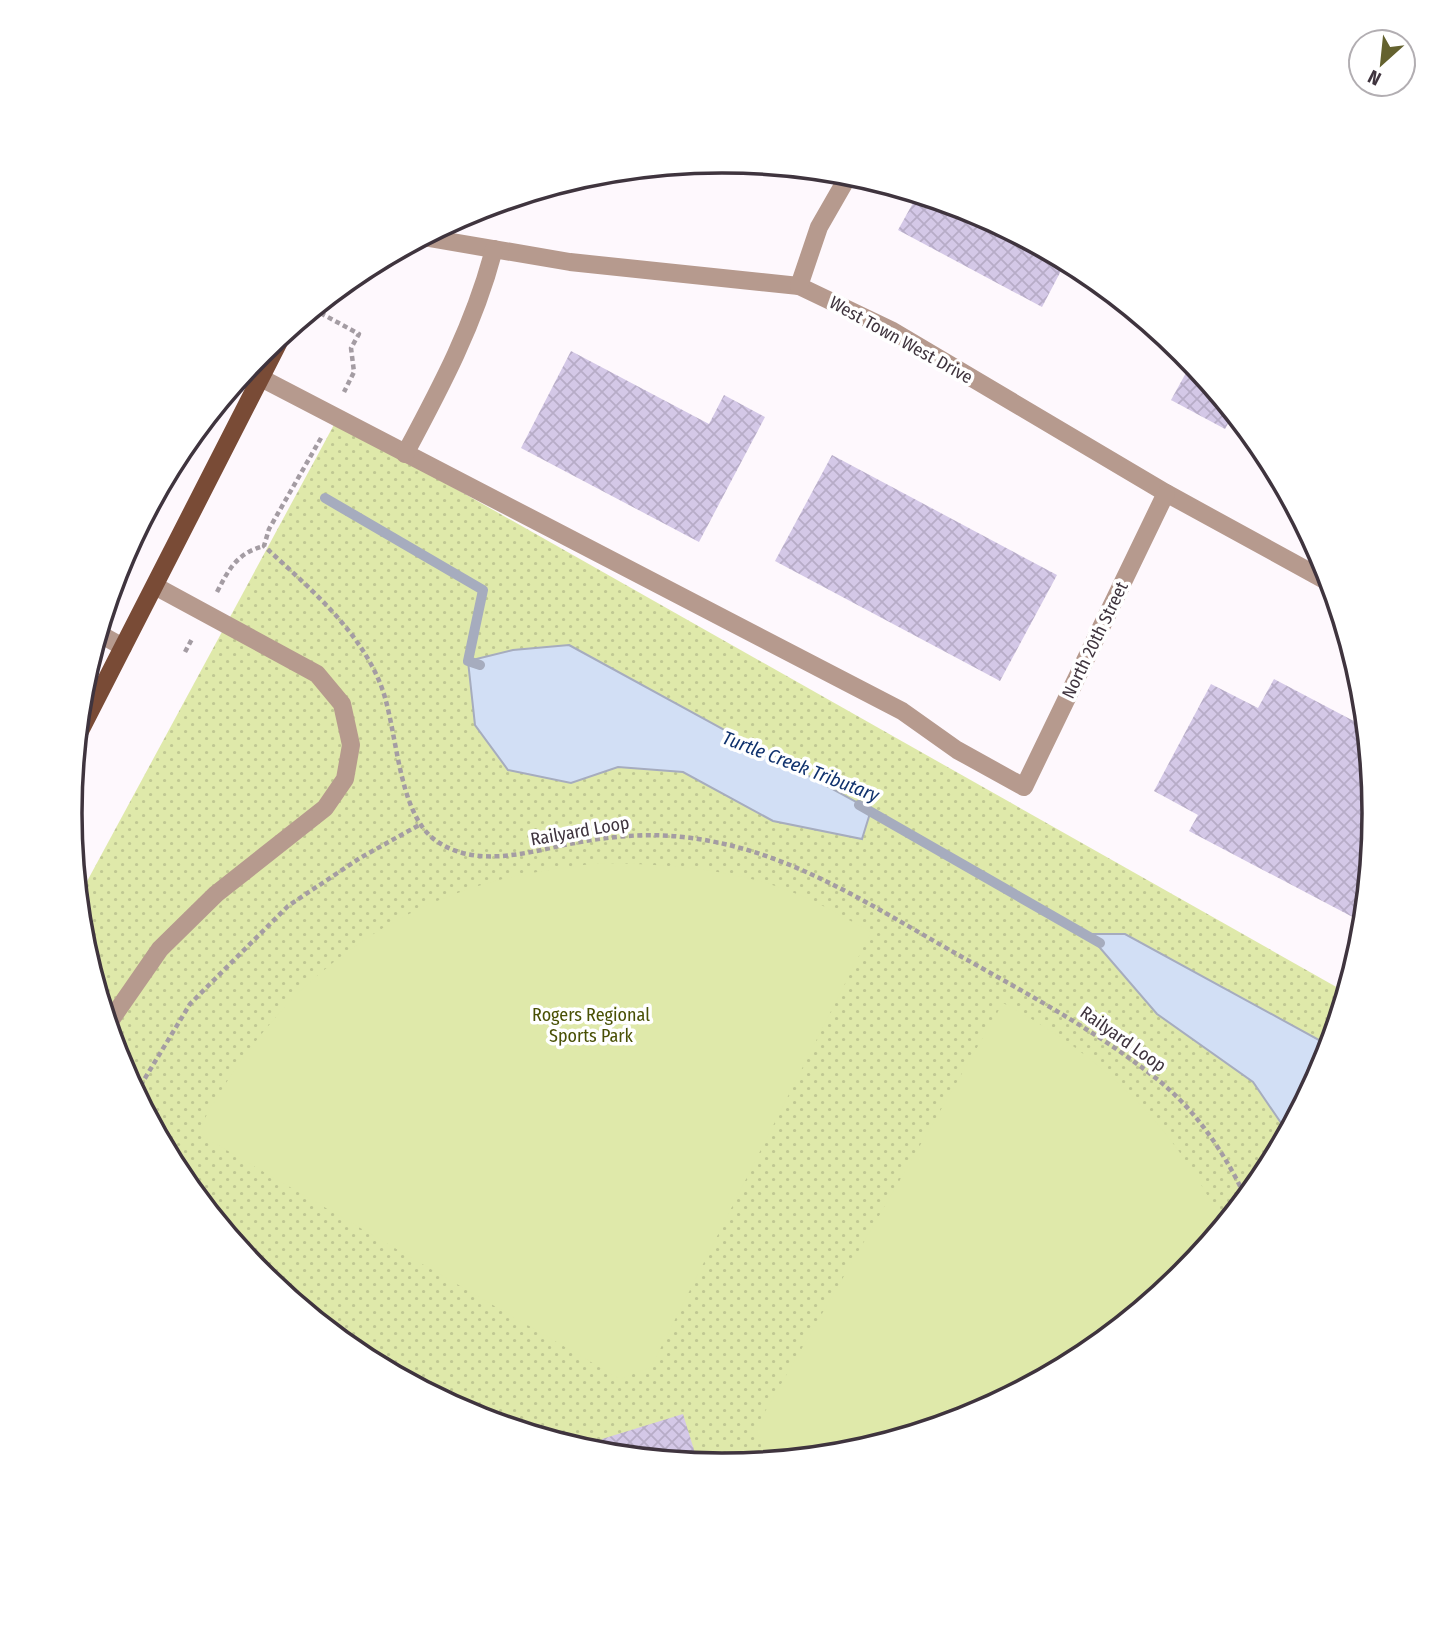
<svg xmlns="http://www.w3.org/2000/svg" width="1445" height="1626" viewBox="0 0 1445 1626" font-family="'Fira Sans Condensed',sans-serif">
  <defs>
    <pattern id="park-dots" width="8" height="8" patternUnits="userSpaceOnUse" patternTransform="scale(1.75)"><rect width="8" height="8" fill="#dfe9aa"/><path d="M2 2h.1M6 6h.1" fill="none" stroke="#c0c893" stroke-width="1.8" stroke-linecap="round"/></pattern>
    <pattern id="building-cross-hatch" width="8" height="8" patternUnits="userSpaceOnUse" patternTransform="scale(1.75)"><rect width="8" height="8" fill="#d4c8e7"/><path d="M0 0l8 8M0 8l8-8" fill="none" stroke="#b7acc7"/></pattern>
  </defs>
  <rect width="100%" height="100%" fill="#fef8fd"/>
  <!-- park -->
  <polygon fill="url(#park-dots)" points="336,421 1347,993 1325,1063 1265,1176 1184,1275 1085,1356 972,1416 849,1453 722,1465 595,1453 472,1416 360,1355 261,1274 180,1175 120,1062 82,940 78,898"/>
  <!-- garden -->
  <g fill="#dfe9aa">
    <path d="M599 863C670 864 743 869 809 899 830 909 850 921 871 932L651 1367 620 1379 197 1133C256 1020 341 934 463 891 507 875 553 869 599 863Z"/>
    <path d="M1003 1003C1103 1056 1173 1124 1224 1226L1184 1275 1085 1356 972 1416 849 1453 771 1461 765 1458 756 1427Z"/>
  </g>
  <!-- water -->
  <g fill="#d2dff5" stroke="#a6acbe" stroke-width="2">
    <polygon points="569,645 871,810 862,839 773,821 683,772 618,767 571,783 508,770 475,725 468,661 513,650"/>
    <polygon points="1088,934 1125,934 1330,1046 1325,1063 1288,1133 1253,1082 1157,1014"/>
  </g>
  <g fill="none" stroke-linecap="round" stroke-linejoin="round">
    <!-- stream -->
    <g stroke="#a6acbe" stroke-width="10">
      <polyline points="325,498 483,590 468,661 480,665"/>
      <polyline points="859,805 1100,943"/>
    </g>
  </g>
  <!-- building -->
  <g fill="url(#building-cross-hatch)">
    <polygon points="918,194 973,210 1085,271 1109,290 1063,267 1042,307 898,230"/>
    <polygon points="571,351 709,424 724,395 765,417 699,542 521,448"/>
    <polygon points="1192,362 1234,413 1225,429 1171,400"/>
    <polygon points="832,455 1057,575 1000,681 775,561"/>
    <polygon points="1274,679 1367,728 1375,813 1364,923 1189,831 1198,815 1154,791 1211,684 1258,708"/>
    <polygon points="683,1414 698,1463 607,1454 602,1439"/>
  </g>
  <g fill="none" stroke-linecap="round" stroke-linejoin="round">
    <!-- path -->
    <g stroke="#a49ca3" stroke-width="4.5" stroke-dasharray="5 3.5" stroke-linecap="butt">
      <polyline points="313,309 359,334 351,348 354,372 344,392"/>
      <path d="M321 438 269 529 264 546C307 586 357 627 380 683 398 726 396 811 435 840 478 871 534 850 580 842 614 836 649 833 683 837 786 848 868 904 955 953 1022 991 1092 1028 1153 1076 1195 1108 1224 1152 1246 1198"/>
      <path d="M217 592C229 569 237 553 264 546"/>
      <polyline points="185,652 193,637"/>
      <polyline points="136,1093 190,1004 288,906 360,858 421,824"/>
    </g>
    <!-- minor -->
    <g stroke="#b69a8e" stroke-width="18">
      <polyline points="423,237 570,262 799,286 891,330 1166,493 1332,584"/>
      <polyline points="799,286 819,227 850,173"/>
      <polyline points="261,378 902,711 957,750 1024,787 1166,493"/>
      <path d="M405 454C441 387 475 323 494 249"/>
      <polyline points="98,633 123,647"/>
      <polyline points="108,1024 160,949 216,894 325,808 345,779 351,745 342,704 317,674 155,586"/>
    </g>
    <!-- major -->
    <polyline stroke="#794b36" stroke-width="18" points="78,735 283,334"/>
  </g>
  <g text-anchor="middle" stroke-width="7" stroke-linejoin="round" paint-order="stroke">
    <!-- street labels -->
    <g font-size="18" fill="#3f343e" stroke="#fff">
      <text transform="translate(901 340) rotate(29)" y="6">West Town West Drive</text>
      <text transform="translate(1095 640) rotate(-64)" y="6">North 20th Street</text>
      <text transform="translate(580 831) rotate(-10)" y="6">Railyard Loop</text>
      <text transform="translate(1123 1039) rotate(35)" y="6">Railyard Loop</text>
    </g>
    <!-- park labels -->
    <g font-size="18" fill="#495005" stroke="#fff">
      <text x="591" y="1021">Rogers Regional<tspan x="591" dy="21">Sports Park</tspan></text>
    </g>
    <!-- water labels -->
    <g font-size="19" font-style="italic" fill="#0f316d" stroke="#fff">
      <text transform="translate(801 766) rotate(21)" y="7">Turtle Creek Tributary</text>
    </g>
  </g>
  <!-- crop -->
  <path d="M0 0H1445V1626H0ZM82 813a640 640 0 1 1 1280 0a640 640 0 1 1-1280 0Z" fill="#fff" fill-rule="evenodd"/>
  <path fill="none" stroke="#3f343e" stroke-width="3.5" d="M82 813a640 640 0 1 1 1280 0a640 640 0 1 1-1280 0Z"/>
  <!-- north arrow -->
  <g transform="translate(1382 63) rotate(207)"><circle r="33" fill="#ffffff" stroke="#b2aeb2" stroke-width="2"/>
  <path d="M0-5L12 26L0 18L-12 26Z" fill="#64622f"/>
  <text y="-10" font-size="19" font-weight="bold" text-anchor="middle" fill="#3f343e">N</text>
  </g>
</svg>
